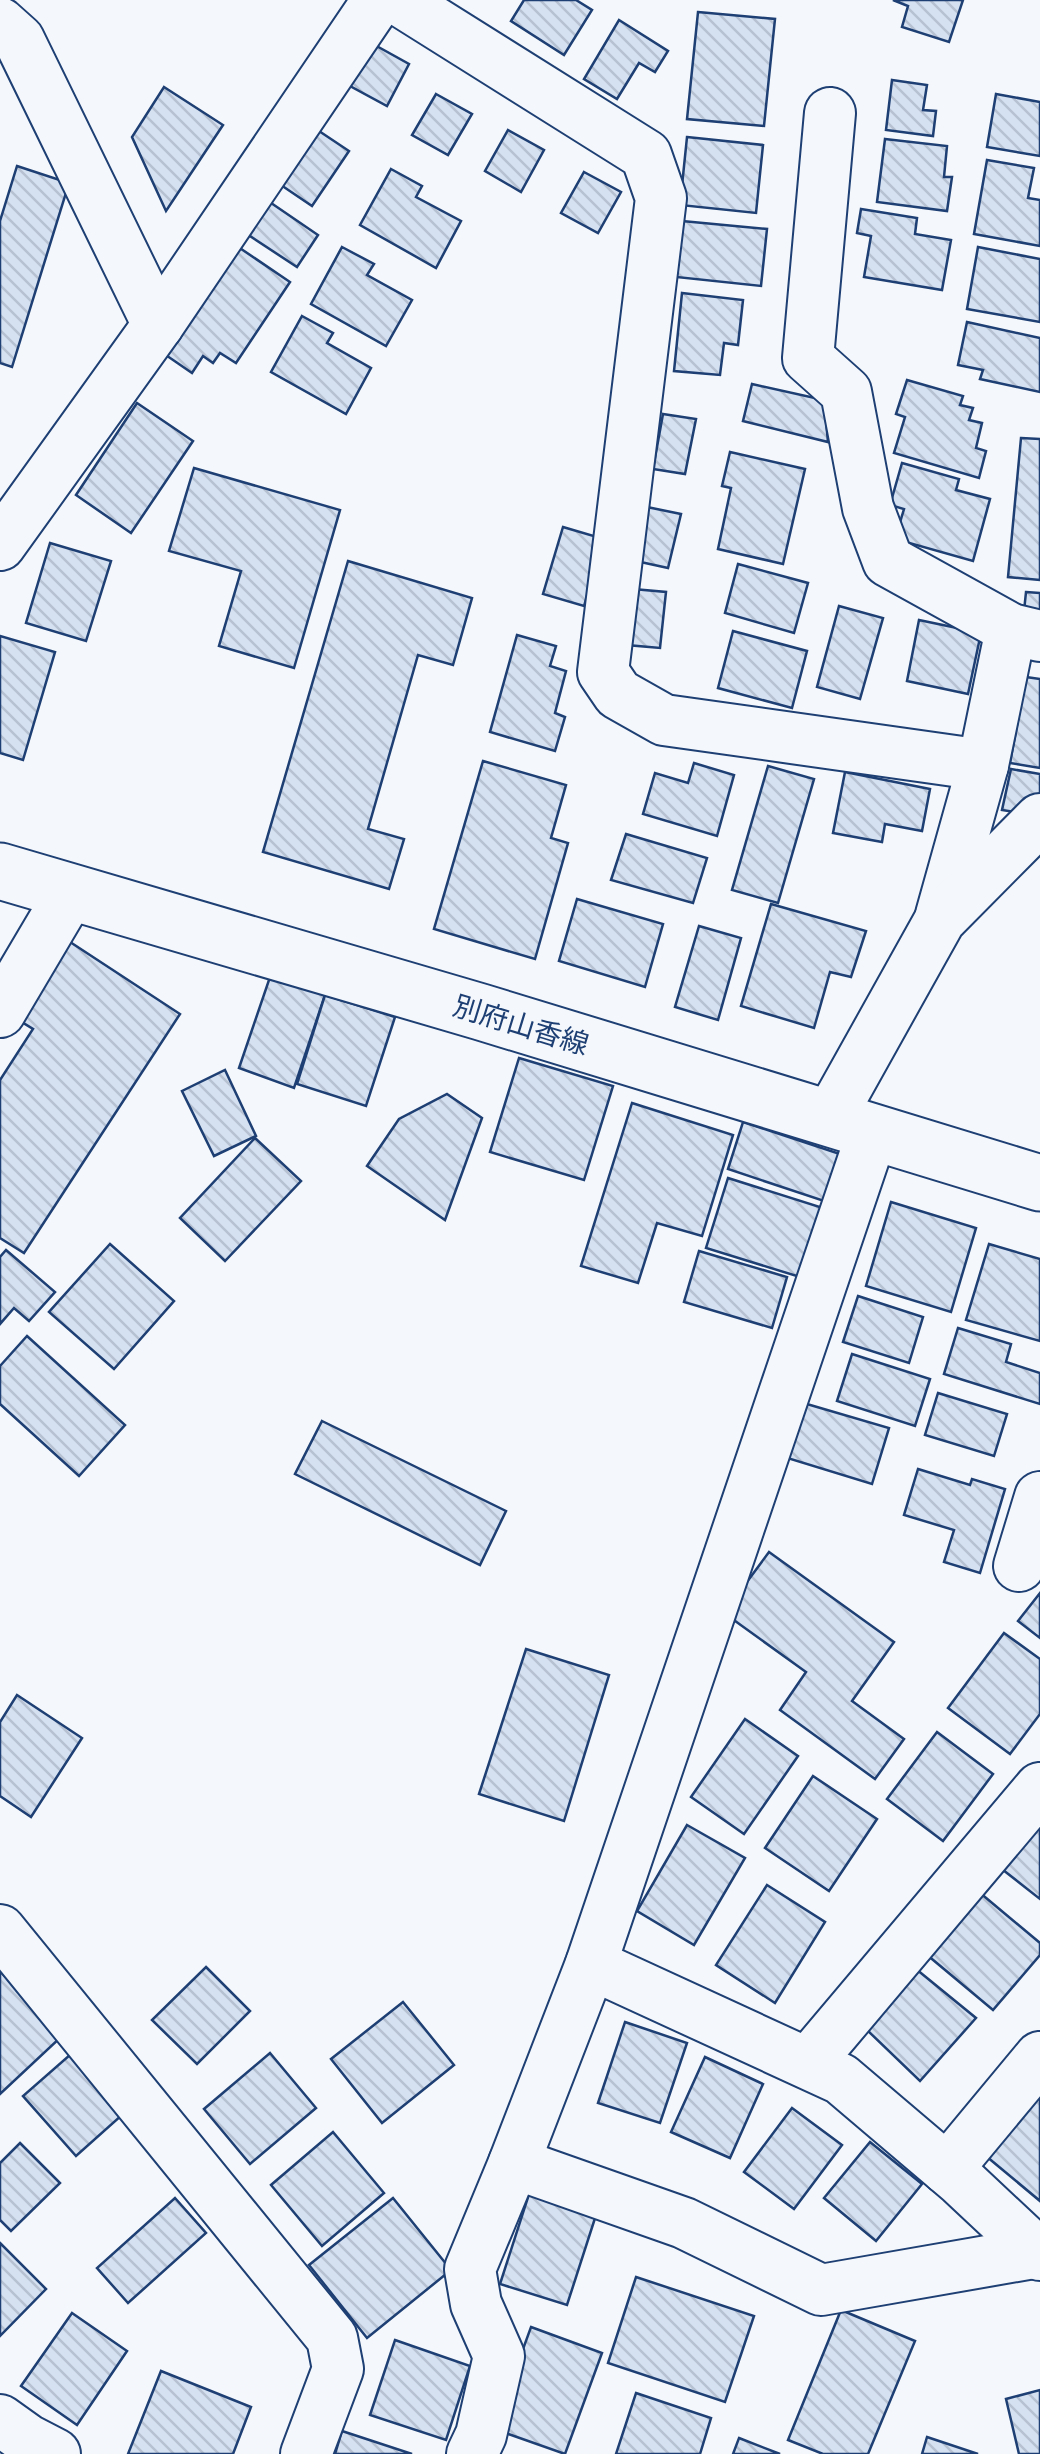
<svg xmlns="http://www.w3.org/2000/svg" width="1040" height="2454" viewBox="0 0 1040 2454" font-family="'Roboto Condensed','Noto Sans JP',sans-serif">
  <defs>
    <pattern id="building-back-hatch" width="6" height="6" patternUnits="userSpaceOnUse" patternTransform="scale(2.5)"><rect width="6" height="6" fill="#d5e0f0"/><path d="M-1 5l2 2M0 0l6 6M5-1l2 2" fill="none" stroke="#b6c1d1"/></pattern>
  </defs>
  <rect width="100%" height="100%" fill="#f4f7fb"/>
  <!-- building -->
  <g fill="url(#building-back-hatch)" stroke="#1d3f73" stroke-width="2.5">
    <polygon points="524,0 576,0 592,10 564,55 511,21"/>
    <polygon points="893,0 963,0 949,42 902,27 908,6"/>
    <polygon points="698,12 775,19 764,126 687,119"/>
    <polygon points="619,20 668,51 655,72 639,63 617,99 584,79"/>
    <polygon points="373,44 409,64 387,106 350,86"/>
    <polygon points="892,80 927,85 923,110 936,111 933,136 886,130"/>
    <polygon points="164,87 223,125 166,211 132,137"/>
    <polygon points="436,94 472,114 448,155 412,135"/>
    <polygon points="996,94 1040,102 1040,156 987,147"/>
    <polygon points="310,125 349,151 312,206 272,179"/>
    <polygon points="508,130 544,150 521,192 485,171"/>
    <polygon points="687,137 763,145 756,213 680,205"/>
    <polygon points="885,139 947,146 944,177 952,177 947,211 877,202"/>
    <polygon points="987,160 1034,168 1028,198 1040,200 1040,246 974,234"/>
    <polygon points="17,166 69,183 12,367 0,363 0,221"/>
    <polygon points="391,169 422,186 416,197 461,221 436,268 360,225"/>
    <polygon points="584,172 621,192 598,233 561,213"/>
    <polygon points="255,192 318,235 297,267 233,225"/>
    <polygon points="861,209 917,218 915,234 951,240 942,290 864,277 871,236 857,233"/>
    <polygon points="682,221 767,229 761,286 676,277"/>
    <polygon points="225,238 290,282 236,363 220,353 213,363 203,356 192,373 157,349"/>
    <polygon points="342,247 374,264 367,275 412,300 386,346 311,304"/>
    <polygon points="978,247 1040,259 1040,322 967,309"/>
    <polygon points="682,293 743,300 738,345 724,343 720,375 674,371"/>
    <polygon points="302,316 333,333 327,343 371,368 346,414 271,372"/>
    <polygon points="967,322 1040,338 1040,392 980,379 983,370 958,365"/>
    <polygon points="907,380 963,396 960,405 973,408 969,420 982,423 976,448 986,451 979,478 894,453 905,417 896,414"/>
    <polygon points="752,384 824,400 828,442 743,421"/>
    <polygon points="137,403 193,441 131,533 76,495"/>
    <polygon points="663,414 696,419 685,474 653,469"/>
    <polygon points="1021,438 1040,439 1040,580 1008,577"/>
    <polygon points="730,452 805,469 783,564 718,549 731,488 722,486"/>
    <polygon points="902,463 959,479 956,490 990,499 973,561 895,539 904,509 890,505"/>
    <polygon points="194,468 340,510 294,668 219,646 241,571 169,551"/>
    <polygon points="647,507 681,514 668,568 636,561"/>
    <polygon points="563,527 604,539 584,606 543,594"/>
    <polygon points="50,543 111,561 86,641 26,623"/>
    <polygon points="348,561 472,598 453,665 418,655 368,829 404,839 389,889 263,852"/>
    <polygon points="738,564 808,583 794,633 725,613"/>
    <polygon points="633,589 666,592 660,648 627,645"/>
    <polygon points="1026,592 1040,593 1040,612 1024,611"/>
    <polygon points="839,606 883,618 860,699 817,687"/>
    <polygon points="919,620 981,633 968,694 907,681"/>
    <polygon points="733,631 807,651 792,708 718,688"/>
    <polygon points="517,635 556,646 550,666 566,671 555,713 565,717 555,751 490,732"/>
    <polygon points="0,636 55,652 23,760 0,753"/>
    <polygon points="1026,677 1040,679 1040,768 1010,763"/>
    <polygon points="483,761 566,785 551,838 568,843 535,959 434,929"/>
    <polygon points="694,763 734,775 717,836 643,814 655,773 688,783"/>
    <polygon points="768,766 814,779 778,903 732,890"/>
    <polygon points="1011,769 1040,774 1040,795 1027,814 1002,810"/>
    <polygon points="845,772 930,789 922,831 885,824 882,842 833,833"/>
    <polygon points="626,834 707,858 693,903 611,880"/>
    <polygon points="577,899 663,924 645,987 559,961"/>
    <polygon points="771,904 866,931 851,977 830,972 814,1028 741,1006"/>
    <polygon points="699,926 741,938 718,1020 675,1007"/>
    <polygon points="64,938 180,1014 24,1253 0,1238 0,1080 33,1029 12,1016"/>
    <polygon points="270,977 325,995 294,1088 239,1068"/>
    <polygon points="325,995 395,1017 366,1106 297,1084"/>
    <polygon points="519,1058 613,1086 584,1180 490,1152"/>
    <polygon points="225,1070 256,1136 214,1156 182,1091"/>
    <polygon points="447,1094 482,1118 445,1220 367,1166 399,1119"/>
    <polygon points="632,1103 733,1135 702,1236 657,1223 638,1283 581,1266"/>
    <polygon points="743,1122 843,1155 827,1202 728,1169"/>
    <polygon points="255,1138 301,1181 225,1261 180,1218"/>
    <polygon points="728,1178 823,1208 800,1277 706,1248"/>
    <polygon points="891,1202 976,1228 951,1312 866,1286"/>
    <polygon points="110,1244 174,1301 114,1369 49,1312"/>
    <polygon points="989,1244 1040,1259 1040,1341 966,1320"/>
    <polygon points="6,1250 55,1292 29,1321 14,1308 0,1324 0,1257"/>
    <polygon points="699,1251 787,1277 772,1328 684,1302"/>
    <polygon points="858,1296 923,1317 909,1363 843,1342"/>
    <polygon points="958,1328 1011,1344 1006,1362 1040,1373 1040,1404 944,1374"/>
    <polygon points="27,1336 125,1425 79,1476 0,1404 0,1366"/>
    <polygon points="852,1354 930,1379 915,1426 837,1401"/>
    <polygon points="938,1393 1007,1414 994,1456 925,1435"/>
    <polygon points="800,1402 889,1428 872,1484 784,1457"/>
    <polygon points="322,1421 506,1511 480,1565 295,1474"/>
    <polygon points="918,1469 970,1485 972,1479 1005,1489 980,1573 944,1562 954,1530 904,1515"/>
    <polygon points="769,1552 894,1642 852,1701 904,1739 875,1779 780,1710 806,1672 724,1613"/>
    <polygon points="1040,1593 1040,1638 1018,1621"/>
    <polygon points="1004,1633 1040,1659 1040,1714 1010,1754 948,1708"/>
    <polygon points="526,1649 609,1675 564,1821 479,1794"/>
    <polygon points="17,1695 82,1738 31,1817 0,1796 0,1722"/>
    <polygon points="745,1719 798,1756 744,1834 691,1797"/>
    <polygon points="937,1732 993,1774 943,1841 887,1799"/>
    <polygon points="813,1776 877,1819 829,1891 765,1848"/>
    <polygon points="1040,1813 1040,1899 998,1866"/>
    <polygon points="687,1825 745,1858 694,1945 637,1911"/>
    <polygon points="767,1885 825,1922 775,2003 716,1965"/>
    <polygon points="979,1892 1040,1943 1040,1955 993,2010 926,1954"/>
    <polygon points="206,1967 250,2011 197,2064 152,2020"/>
    <polygon points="916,1969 976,2018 920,2081 866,2029"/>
    <polygon points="0,1971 61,2037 0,2094"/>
    <polygon points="403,2002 454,2065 382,2123 331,2059"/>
    <polygon points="625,2022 687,2043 660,2123 598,2103"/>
    <polygon points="79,2047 131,2107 76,2156 23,2096"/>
    <polygon points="270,2053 316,2108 250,2164 204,2109"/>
    <polygon points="705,2057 763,2084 730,2158 671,2132"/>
    <polygon points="1040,2093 1040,2201 986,2156"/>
    <polygon points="792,2108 842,2145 794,2209 744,2172"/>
    <polygon points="333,2132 384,2193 322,2246 271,2185"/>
    <polygon points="870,2142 922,2184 876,2241 824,2198"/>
    <polygon points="20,2143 60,2183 11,2231 0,2220 0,2163"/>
    <polygon points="530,2191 597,2212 567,2305 500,2284"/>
    <polygon points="175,2198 206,2233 128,2303 97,2268"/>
    <polygon points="393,2198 451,2270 367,2338 309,2265"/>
    <polygon points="0,2243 46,2289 0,2336"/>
    <polygon points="636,2277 754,2316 725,2402 608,2363"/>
    <polygon points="841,2310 915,2341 868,2454 823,2454 788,2440"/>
    <polygon points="72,2313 127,2351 77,2425 21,2386"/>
    <polygon points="531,2327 602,2353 565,2454 494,2429"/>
    <polygon points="395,2340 470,2366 446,2440 370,2415"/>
    <polygon points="161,2371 251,2407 233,2454 128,2454"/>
    <polygon points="1040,2390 1040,2454 1019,2454 1006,2399"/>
    <polygon points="636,2393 711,2418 700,2454 616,2454"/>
    <polygon points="342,2431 412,2454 335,2454"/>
    <polygon points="927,2437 978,2454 922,2454"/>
    <polygon points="739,2438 780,2454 733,2454"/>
  </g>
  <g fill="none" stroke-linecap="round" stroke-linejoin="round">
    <!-- minor casing -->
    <g stroke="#1d3f73" stroke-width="54">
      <g id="minor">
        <polyline points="399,0 646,155 661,198 603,672 618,694 664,720 983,765"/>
        <polyline points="0,23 19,40 158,325"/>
        <polyline points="830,113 808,358 846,392 868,508 888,561 1011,629 1040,636"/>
        <polyline points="0,545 158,325 378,0"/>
        <polyline points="941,915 983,765 1011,629"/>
        <polyline points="0,1012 71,892"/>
        <polyline points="829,1119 940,920 1040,819"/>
        <polyline points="1019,1566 1040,1497"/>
        <polyline points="0,1930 332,2338 338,2369 306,2454"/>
        <polyline points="591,1964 841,2079 961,2181 1040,2255"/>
        <polyline points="808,2063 1040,1788"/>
        <polyline points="514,2163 684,2223 821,2290 1039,2252"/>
        <polyline points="947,2169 1040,2057"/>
        <polyline points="0,2420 28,2440 55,2454"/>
        <polyline points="472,2454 481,2435 499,2356 476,2304 470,2269 514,2163 591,1964 873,1131"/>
      </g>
    </g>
    <!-- secondary casing -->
    <g stroke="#1d3f73" stroke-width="59">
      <polyline id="secondary" points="0,871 481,1012 1040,1183"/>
    </g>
    <!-- minor -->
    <use href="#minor" stroke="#f4f7fb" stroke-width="50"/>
    <!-- secondary -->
    <use href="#secondary" stroke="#f4f7fb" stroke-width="55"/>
  </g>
  <g text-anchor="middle" stroke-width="8" stroke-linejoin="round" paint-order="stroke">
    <!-- street labels -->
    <g font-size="28" fill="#1d3f73" stroke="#f4f7fb">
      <text transform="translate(521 1025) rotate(17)" y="10">別府山香線</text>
    </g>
  </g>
</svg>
